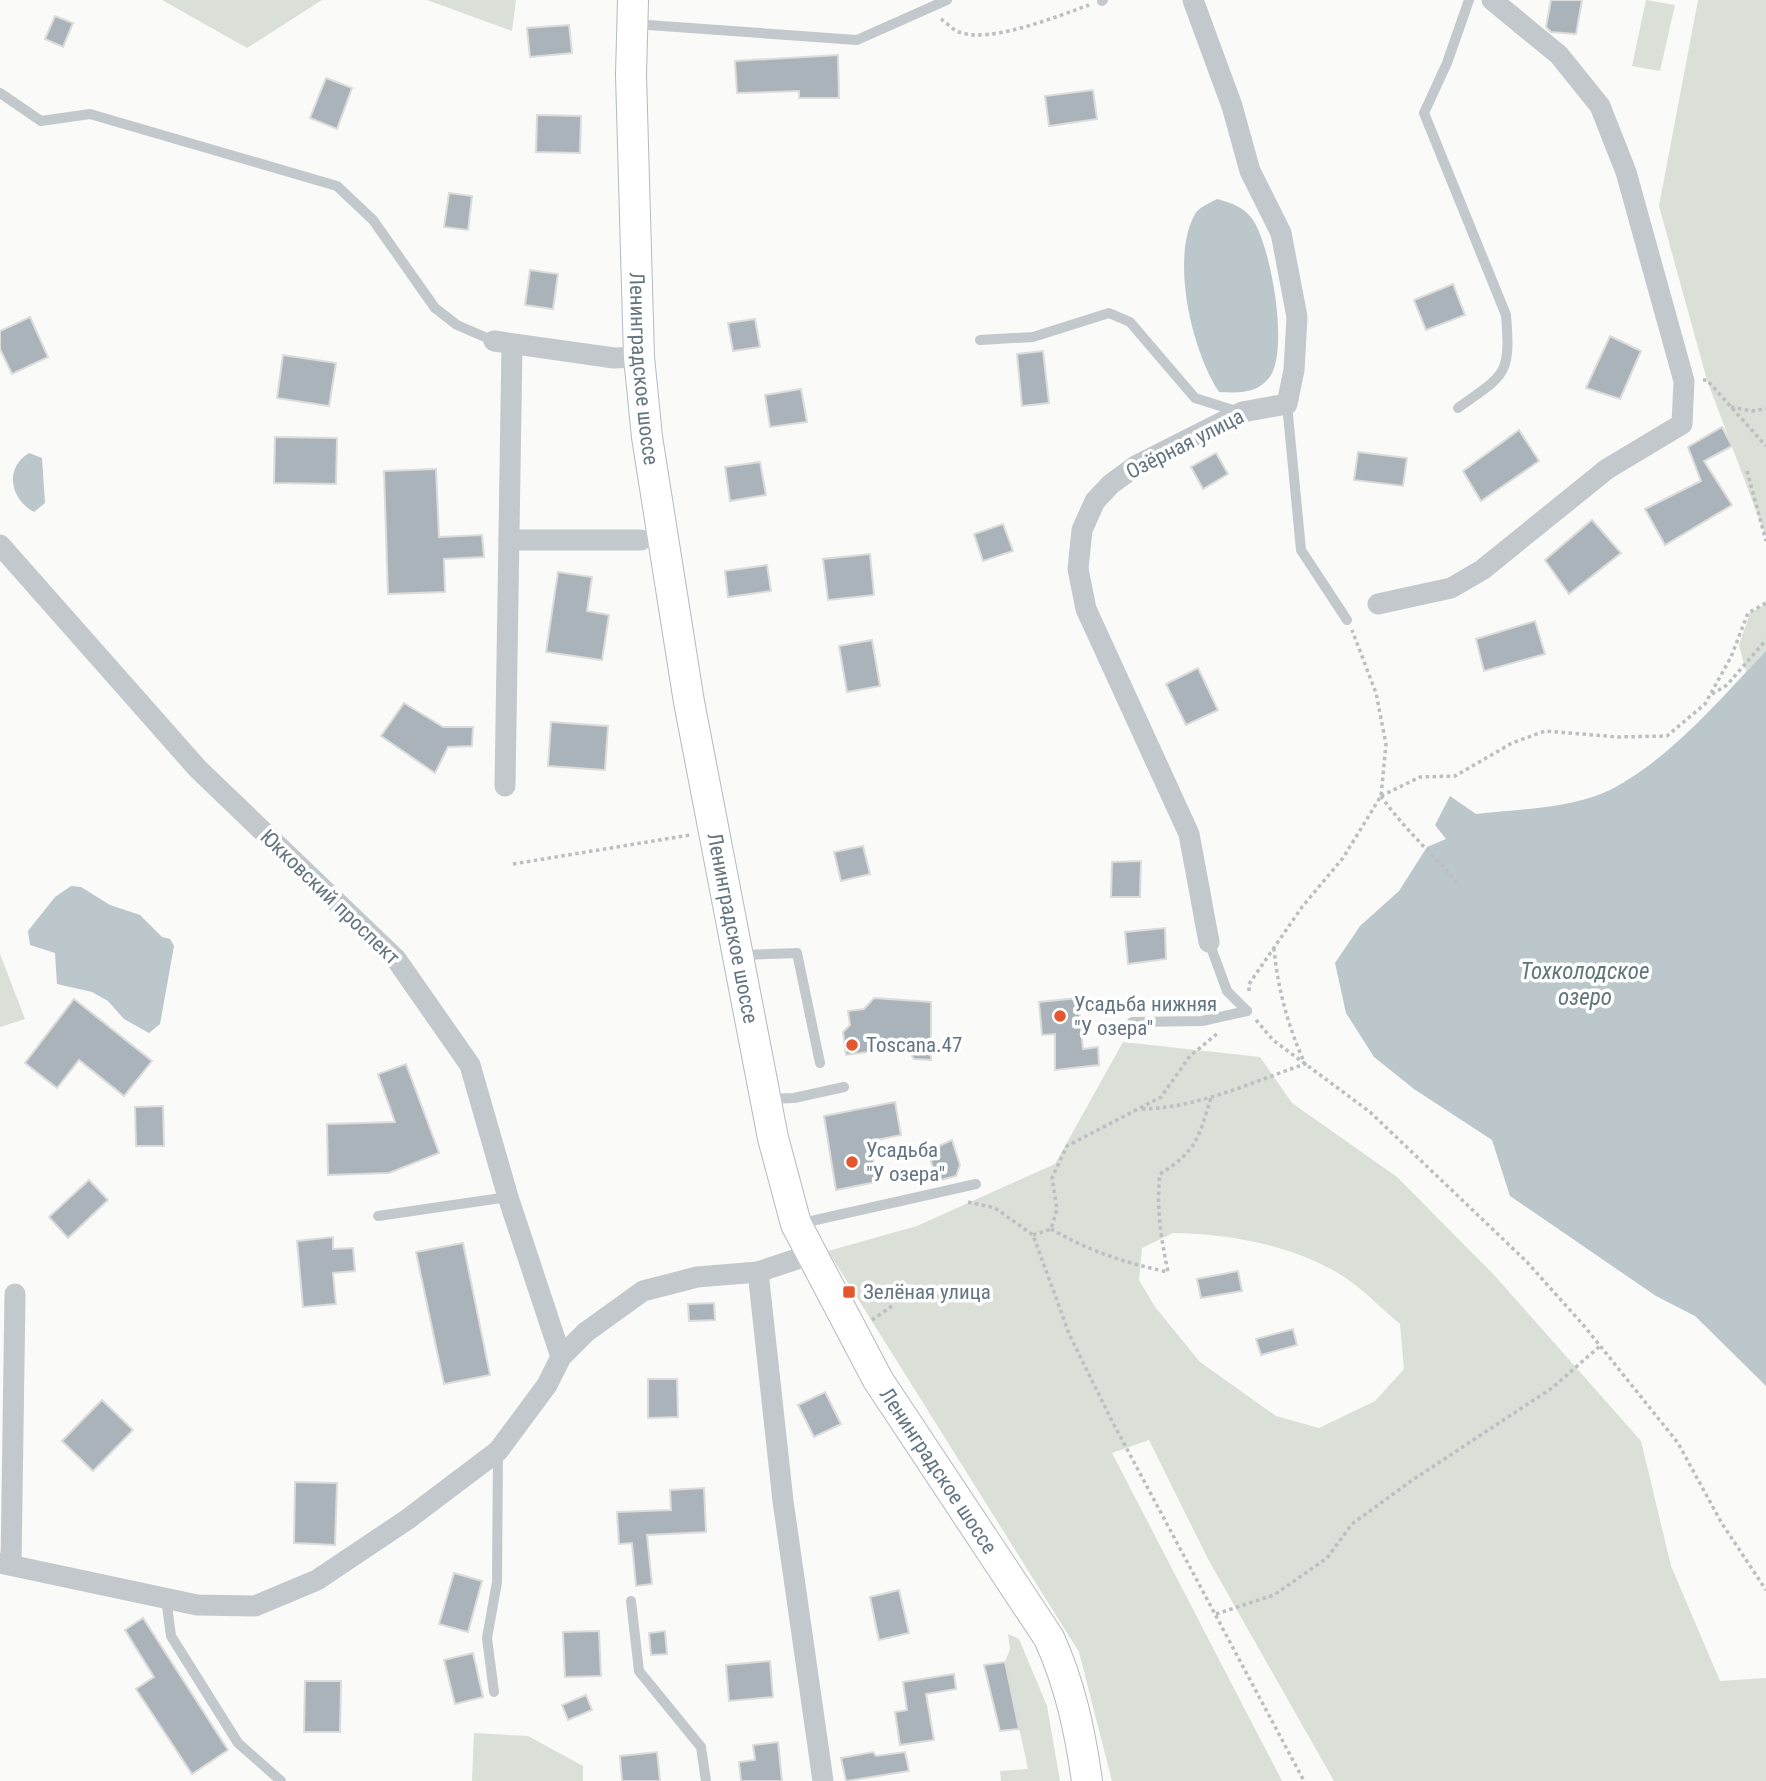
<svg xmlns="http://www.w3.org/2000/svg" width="1766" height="1781" viewBox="0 0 1766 1781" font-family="'Roboto Condensed',sans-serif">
  <rect width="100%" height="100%" fill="#fafaf8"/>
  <!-- green -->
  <g fill="#dadfd7" fill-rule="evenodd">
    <polygon points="162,0 322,0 247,48"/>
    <polygon points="427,0 516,0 512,31"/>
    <polygon points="1646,0 1675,5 1660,71 1632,66"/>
    <polygon points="1698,0 1766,0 1766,537 1707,380 1659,206"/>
    <polygon points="1766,604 1766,651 1746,672 1739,645 1750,613"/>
    <polygon points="0,954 25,1019 0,1027"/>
    <path d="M1123 1042 1260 1057 1292 1103 1397 1177 1495 1276 1641 1441 1671 1566 1720 1681 1766 1678V1781H1334L1208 1559 1149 1440 1112 1453 1282 1781H1112L1079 1652 828 1251 917 1226 1055 1164ZM1173 1233C1231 1234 1292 1245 1343 1276 1363 1289 1382 1309 1400 1324L1404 1369 1375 1401 1319 1428 1276 1416 1200 1362 1155 1307 1139 1280 1142 1248Z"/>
    <polygon points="1008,1634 1019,1639 1047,1706 1060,1781 1001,1781 1000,1771 1028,1769 1005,1662 1010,1649"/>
    <polygon points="474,1733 528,1736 583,1766 583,1781 472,1781"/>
  </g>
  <!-- water -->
  <g fill="#bbc7cb">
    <path d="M1217 199C1232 203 1244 207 1253 220 1271 247 1290 352 1269 378 1256 394 1238 393 1219 392 1192 351 1170 259 1195 214 1199 207 1210 203 1217 199Z"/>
    <path d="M29 453 42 458 45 503 34 512C10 499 4 468 29 453Z"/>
    <path d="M1766 651V1386L1695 1316 1656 1296 1510 1196 1492 1140 1414 1089 1374 1057 1346 1013 1335 963 1360 926 1399 891 1427 847 1446 839 1435 825 1450 796 1476 814C1520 809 1574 809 1614 788 1674 755 1719 700 1766 651Z"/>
    <polygon points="71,886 81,887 110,905 140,915 162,937 170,939 174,946 160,1024 149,1033 124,1019 108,1001 92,992 57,984 55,953 30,945 28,931 55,897"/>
  </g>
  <!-- building -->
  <g fill="#aab3b9" stroke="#dcdcda" stroke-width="2">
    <polygon points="1551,0 1582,0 1576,34 1551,32 1546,27"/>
    <polygon points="55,16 73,23 63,47 45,39"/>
    <polygon points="569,25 572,53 530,57 527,28"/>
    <polygon points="838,55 839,98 799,98 799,91 737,93 735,61"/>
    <polygon points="326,78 352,88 337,129 310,118"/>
    <polygon points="1093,90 1097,119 1049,126 1045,96"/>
    <polygon points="537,115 581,116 580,153 536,152"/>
    <polygon points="449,193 472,196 468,230 444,227"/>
    <polygon points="530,270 558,274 553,309 525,305"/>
    <polygon points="1453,284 1465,315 1426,330 1414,300"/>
    <polygon points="30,317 48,357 12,374 0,349 0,331"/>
    <polygon points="755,319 760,347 733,351 728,323"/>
    <polygon points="1610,336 1641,351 1620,399 1586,388"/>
    <polygon points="1043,351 1049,403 1022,406 1017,354"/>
    <polygon points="283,355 336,363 329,406 277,398"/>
    <polygon points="801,389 807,422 770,427 765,395"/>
    <polygon points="1722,427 1732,446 1704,461 1732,505 1665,545 1645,509 1701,481 1688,447"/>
    <polygon points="1519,430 1539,461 1481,501 1463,471"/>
    <polygon points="275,437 337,438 336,484 274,483"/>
    <polygon points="1358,452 1407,458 1403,486 1354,480"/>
    <polygon points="1216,453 1228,474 1203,489 1191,467"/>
    <polygon points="760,462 766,495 730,501 725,467"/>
    <polygon points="436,469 439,537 482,535 484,557 444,559 445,592 388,594 384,471"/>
    <polygon points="1592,520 1621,553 1569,594 1545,560"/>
    <polygon points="1003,524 1013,551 983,561 974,534"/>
    <polygon points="870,554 874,595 828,600 823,559"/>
    <polygon points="767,565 771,591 728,597 725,571"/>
    <polygon points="558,572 592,577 587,611 609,615 602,660 546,652"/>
    <polygon points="1535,621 1545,654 1484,671 1476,639"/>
    <polygon points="872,640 880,686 847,692 839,646"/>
    <polygon points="1198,668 1218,710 1186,725 1166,684"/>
    <polygon points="404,703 443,727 473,727 472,746 448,747 435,773 381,736"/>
    <polygon points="551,722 608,726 605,770 548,766"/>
    <polygon points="863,846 870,874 841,881 834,852"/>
    <polygon points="1141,861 1140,897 1111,897 1112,862"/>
    <polygon points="1165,928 1166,959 1128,964 1125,932"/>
    <polygon points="874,998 931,1002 931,1060 914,1059 906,1047 846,1055 843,1032 850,1025 848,1011 864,1009"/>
    <polygon points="1078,998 1083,1049 1098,1047 1099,1065 1055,1070 1055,1034 1042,1035 1039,1002"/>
    <polygon points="74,999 152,1061 124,1096 79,1060 57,1088 25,1063"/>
    <polygon points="406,1064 439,1153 389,1173 328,1175 327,1124 395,1122 378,1074"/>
    <polygon points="895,1102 901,1135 871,1141 876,1182 836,1190 824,1116"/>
    <polygon points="163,1106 164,1146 136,1146 135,1107"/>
    <polygon points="952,1140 960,1165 956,1176 937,1181 928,1151"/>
    <polygon points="89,1180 108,1200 68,1238 49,1217"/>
    <polygon points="333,1237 333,1249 353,1248 355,1271 333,1273 336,1304 303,1307 297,1241"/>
    <polygon points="463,1243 490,1375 444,1384 416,1252"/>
    <polygon points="1238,1271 1242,1291 1201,1298 1197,1279"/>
    <polygon points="714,1303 715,1320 689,1321 688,1304"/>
    <polygon points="1293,1329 1297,1345 1261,1355 1256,1339"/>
    <polygon points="648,1379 677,1379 678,1417 648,1418"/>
    <polygon points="825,1392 841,1424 814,1437 798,1405"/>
    <polygon points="102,1400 133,1430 93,1471 62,1441"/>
    <polygon points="295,1482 337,1483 335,1545 294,1543"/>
    <polygon points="704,1488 706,1532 647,1535 652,1584 636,1586 632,1543 619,1544 617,1512 671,1510 670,1490"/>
    <polygon points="454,1573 482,1581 468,1632 439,1624"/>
    <polygon points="899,1590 909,1633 879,1640 870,1597"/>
    <polygon points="143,1618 228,1750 192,1774 136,1689 154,1677 125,1630"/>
    <polygon points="599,1631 601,1676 565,1677 563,1632"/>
    <polygon points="665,1631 667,1654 651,1655 649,1633"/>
    <polygon points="473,1653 483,1697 455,1704 444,1660"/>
    <polygon points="770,1661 773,1697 729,1701 726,1665"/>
    <polygon points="1005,1662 1019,1729 1000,1731 984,1665"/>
    <polygon points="954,1674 956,1689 926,1694 934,1740 900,1745 895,1712 907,1710 903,1682"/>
    <polygon points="305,1681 341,1681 340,1732 304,1732"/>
    <polygon points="586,1695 592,1710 568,1720 562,1705"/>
    <polygon points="778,1742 782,1781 741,1781 739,1762 755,1760 753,1745"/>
    <polygon points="657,1752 660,1781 622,1781 620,1756"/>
    <polygon points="873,1752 876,1756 905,1752 909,1771 846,1781 841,1758"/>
  </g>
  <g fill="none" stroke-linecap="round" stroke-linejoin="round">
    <!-- secondary casing -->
    <g stroke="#b3babf" stroke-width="32">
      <g id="secondary">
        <path id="s1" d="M633 0 631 75 639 357 647 437 689 702 773 1138 796 1224 878 1380 1049 1638C1070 1684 1080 1731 1087 1781"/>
      </g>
    </g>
    <!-- path -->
    <g stroke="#bbbfc2" stroke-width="3.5" stroke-dasharray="3.5 3.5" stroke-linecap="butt">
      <path d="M941 19C947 23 953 30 959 32 990 44 1058 16 1089 5"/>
      <polyline points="1703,380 1707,380 1766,446"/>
      <polyline points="1731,407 1752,411 1766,409"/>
      <polyline points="1747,471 1766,541"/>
      <polyline points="1712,694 1727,685 1766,640"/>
      <polyline points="1381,796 1420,777 1455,776 1512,743 1545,731 1618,737 1667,736 1705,704 1731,657 1748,613 1766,603"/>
      <path d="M1381 796C1403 828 1433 854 1458 884"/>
      <polyline points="513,864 690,835"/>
      <polyline points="1249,991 1249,984 1302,907 1343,858 1381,796 1386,744 1376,693 1352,630"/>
      <polyline points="1256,1020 1273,1040 1370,1112 1527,1262 1585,1327 1678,1443 1721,1522 1766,1590"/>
      <path d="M1142 1109C1198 1108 1252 1082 1305 1064 1288 1026 1278 990 1274 949"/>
      <polyline points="968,1202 995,1208 1033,1235 1070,1336 1112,1421 1304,1781"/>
      <path d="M1051 1229C1089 1251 1125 1263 1168 1272 1161 1238 1156 1208 1160 1174 1197 1151 1199 1137 1211 1097"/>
      <polyline points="1033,1235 1051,1229 1057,1209 1052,1178 1067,1146 1161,1097 1190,1056 1218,1033"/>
      <polyline points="872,1320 895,1304"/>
      <polyline points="1216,1614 1274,1595 1327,1558 1352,1524 1411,1481 1552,1388 1600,1346"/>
    </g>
    <!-- lane -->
    <g stroke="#c3c8cc" stroke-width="10">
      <polyline points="1102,1 1103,0"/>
      <polyline points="634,24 857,40 947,0"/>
      <polyline points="0,93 41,121 90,114 337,186 373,220 435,308 457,325 494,341"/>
      <polyline points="980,340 1033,337 1109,313 1130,322 1195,398 1236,411"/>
      <polyline points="1287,404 1301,550 1347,620"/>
      <path d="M1458 408C1505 374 1511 376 1506 315L1424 113 1447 63 1469 0"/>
      <polyline points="1209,942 1227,991 1247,1011"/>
      <polyline points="742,955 797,953 820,1063"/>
      <polyline points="1132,1022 1202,1021 1247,1011"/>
      <polyline points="768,1099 794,1098 844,1087"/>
      <polyline points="378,1216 508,1197"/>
      <polyline points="798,1224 976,1184"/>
      <polyline points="166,1598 171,1636 238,1743 281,1781"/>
      <polyline points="631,1601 639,1671 701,1747 706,1781"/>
      <polyline points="494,1692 487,1638 497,1582 498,1451"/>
    </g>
    <!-- street -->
    <g stroke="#c3c8cc" stroke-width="21">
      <polyline points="1193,0 1232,106 1250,171 1281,233 1297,317 1294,370 1287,404 1242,412 1137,465 1111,484 1095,501 1082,530 1078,569 1086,609 1189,834 1209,942"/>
      <polyline points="494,341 614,358 639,357"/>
      <polyline points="509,540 641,540"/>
      <polyline points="0,545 198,769 396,959 470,1065 508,1197 561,1357"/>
      <polyline points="1378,604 1451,588 1482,570 1607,469 1682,424 1684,381 1626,172 1600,106 1559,55 1492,0"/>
      <polyline points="505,786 512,345"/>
      <polyline points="758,1272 783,1501 823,1781"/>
      <polyline points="0,1563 197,1605 255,1606 317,1580 408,1519 498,1451 547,1385 561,1357 586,1332 643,1291 697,1277 758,1272 809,1255"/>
      <polyline points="11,1565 15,1294"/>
    </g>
    <!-- secondary -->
    <use href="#secondary" stroke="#fff" stroke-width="30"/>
  </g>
  <!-- markers -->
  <g fill="#e4572e" stroke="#fff" stroke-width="2.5">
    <circle cx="1060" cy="1016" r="7"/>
    <circle cx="852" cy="1045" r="7"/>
    <circle cx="852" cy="1162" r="7"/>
    <rect x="842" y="1285" width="14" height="14" rx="3.5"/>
  </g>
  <g text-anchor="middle" stroke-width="7" stroke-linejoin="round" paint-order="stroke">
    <!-- street labels -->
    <g font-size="21" fill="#657683" stroke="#fff">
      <text dy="7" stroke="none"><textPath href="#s1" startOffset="369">Ленинградское шоссе</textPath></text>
      <text transform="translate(1185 444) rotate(-27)" y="7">Озёрная улица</text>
      <text transform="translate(330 897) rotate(44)" y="7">Юкковский проспект</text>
      <text dy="7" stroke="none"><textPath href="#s1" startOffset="936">Ленинградское шоссе</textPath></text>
      <text dy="7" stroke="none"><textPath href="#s1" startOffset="1524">Ленинградское шоссе</textPath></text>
    </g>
    <!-- poi labels -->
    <g font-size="21" fill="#657683" stroke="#fff" text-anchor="start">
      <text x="1074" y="1011">Усадьба нижняя<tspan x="1074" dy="24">"У озера"</tspan></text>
      <text x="866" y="1052">Toscana.47</text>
      <text x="866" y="1157">Усадьба<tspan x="866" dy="24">"У озера"</tspan></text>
      <text x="863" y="1299">Зелёная улица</text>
    </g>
    <!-- water labels -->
    <g font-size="23" font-style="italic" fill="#60757c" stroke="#fff">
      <text x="1585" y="979">Тохколодское<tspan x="1585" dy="26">озеро</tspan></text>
    </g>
  </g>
</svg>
